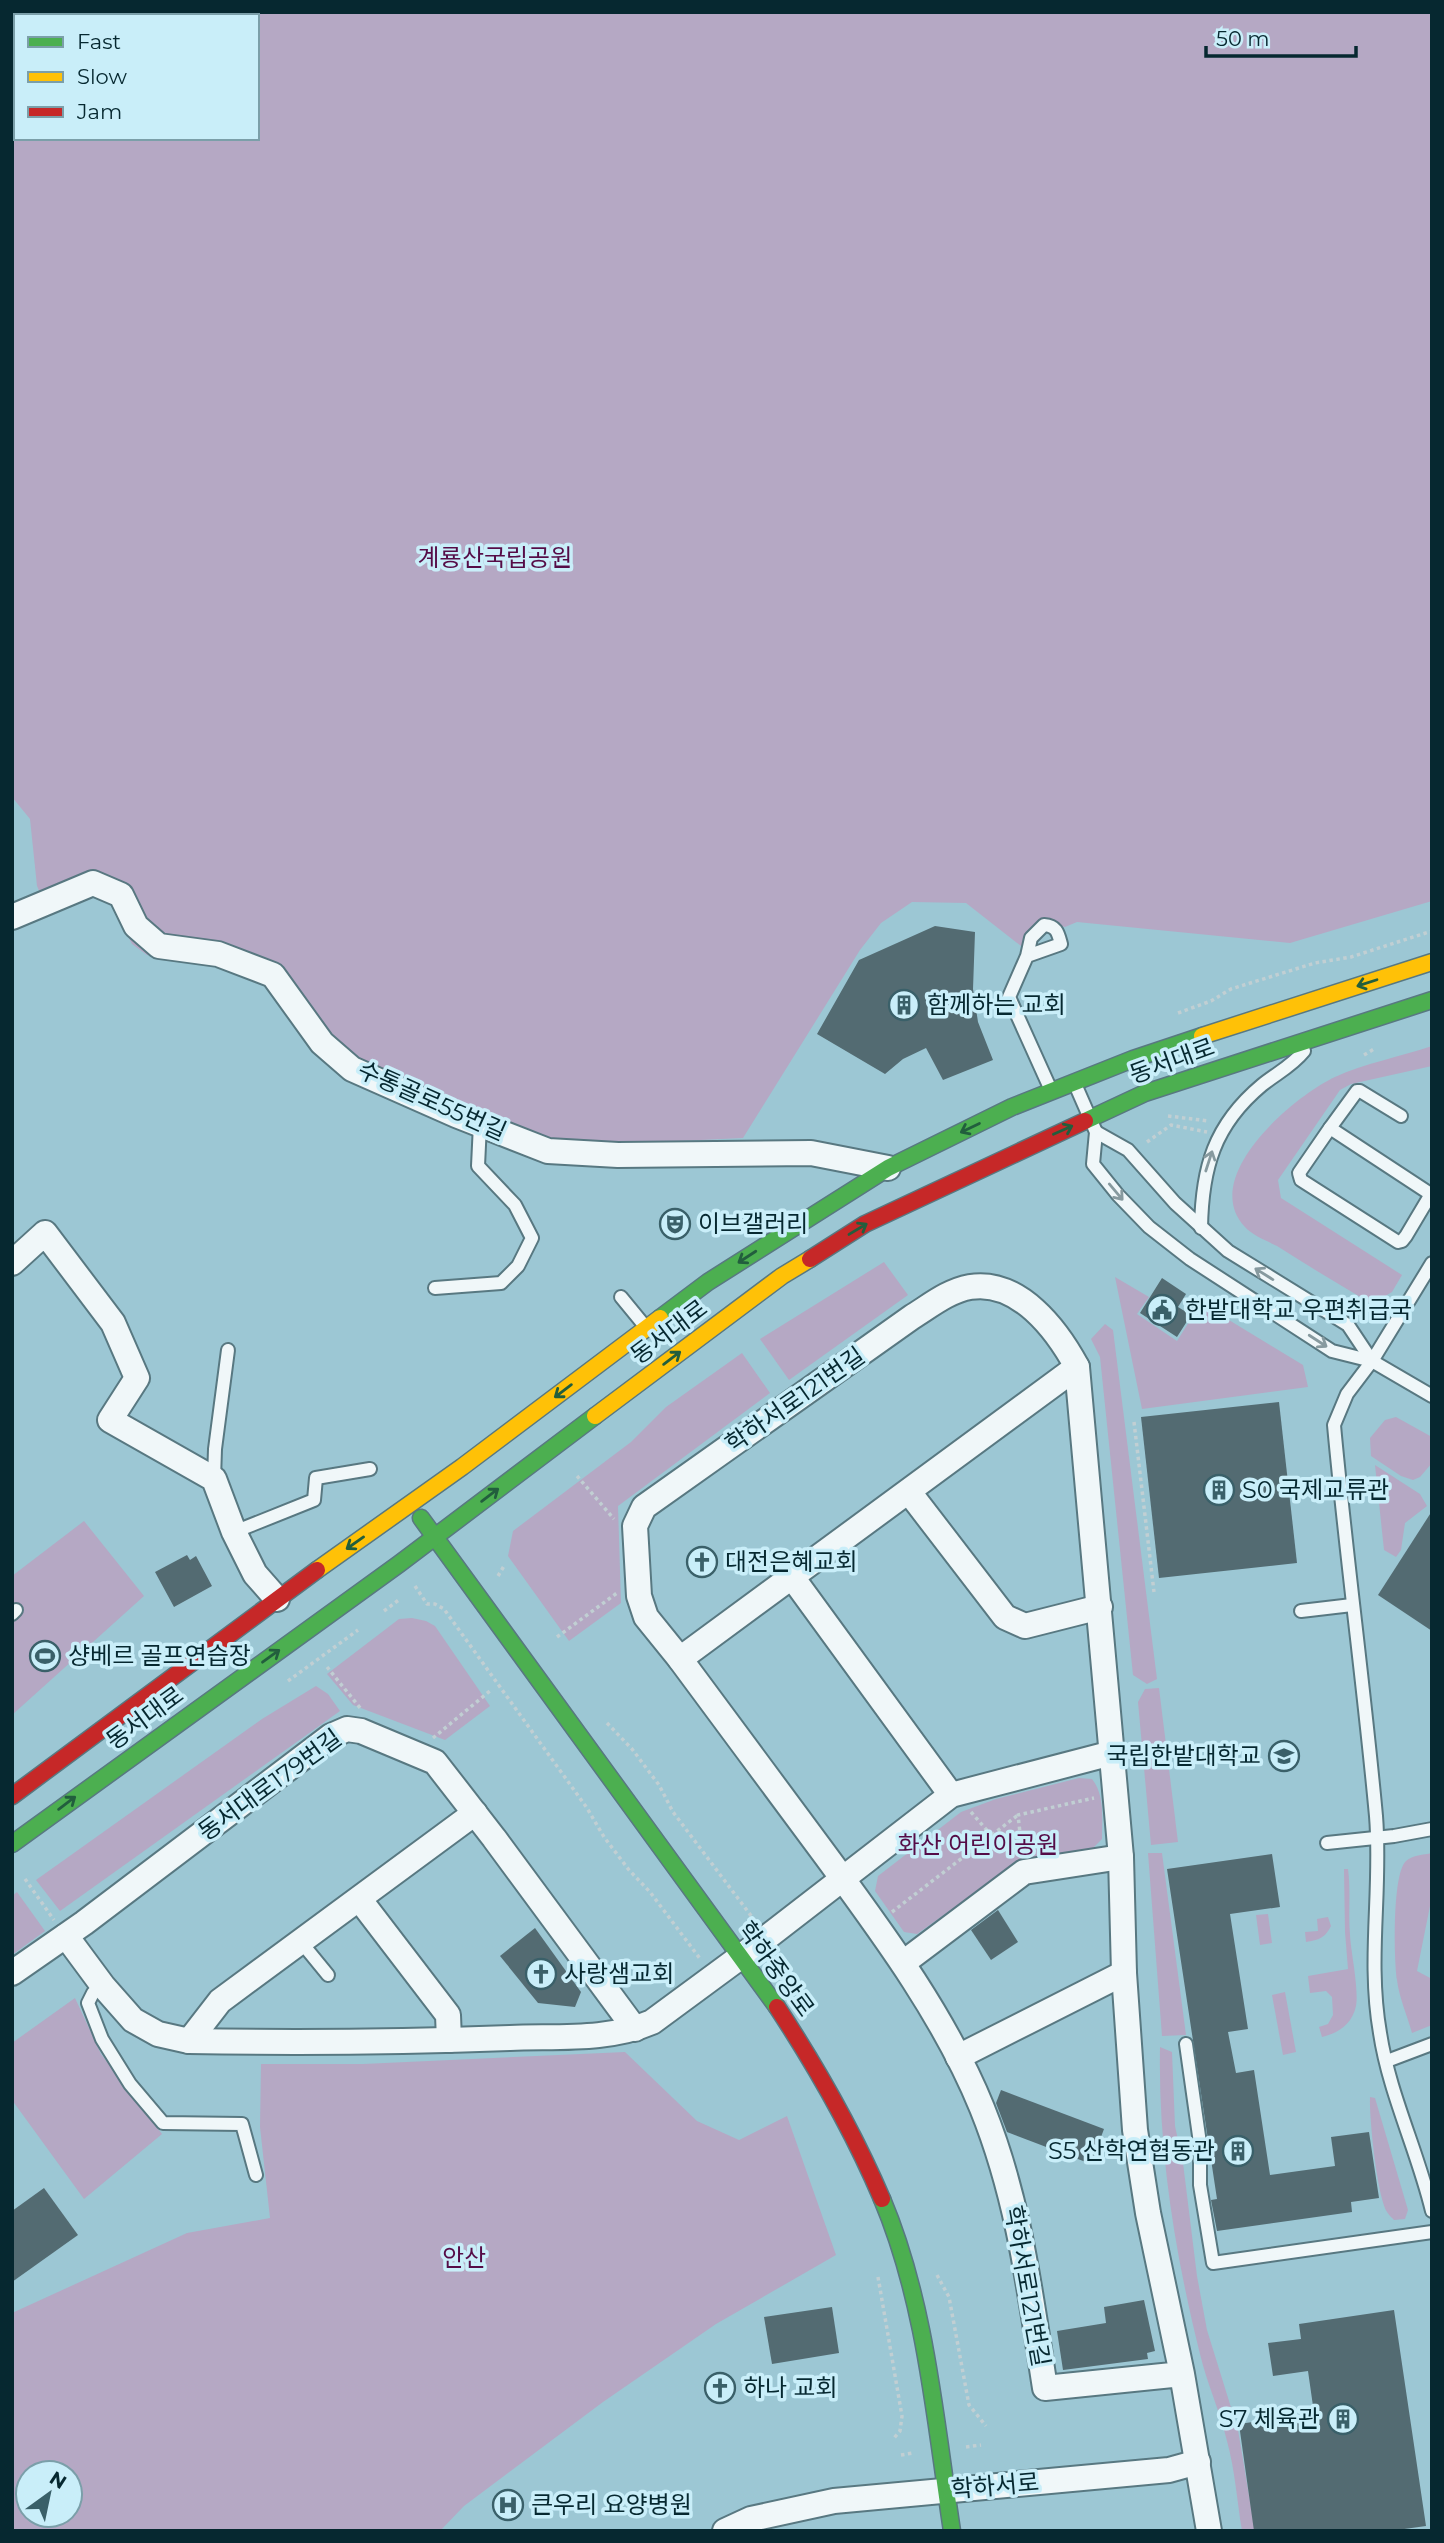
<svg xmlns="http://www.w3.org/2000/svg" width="1444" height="2543" viewBox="0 0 1444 2543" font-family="Montserrat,'Noto Sans KR',sans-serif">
  <rect width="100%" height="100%" fill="#9cc7d4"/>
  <!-- green -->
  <g fill="#b5a8c4" fill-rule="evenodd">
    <path d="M12 12H1432V901L1290 943 1077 922 1065 927 1044 921 1021 946 966 903 912 902 881 923 860 950 743 1138 596 1145 549 1142 356 1063 300 1002 257 983 242 972 196 959 147 955 132 944 112 905 100 898 83 894 46 906 37 886 30 819 12 797ZM16 16H257V138H16Z"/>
    <path d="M1432 1046V1066L1351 1084 1340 1090 1278 1180 1281 1198 1402 1275 1392 1292 1372 1304C1340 1285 1308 1266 1277 1246 1267 1241 1252 1235 1245 1227 1198 1177 1294 1096 1335 1077 1363 1064 1402 1056 1432 1046Z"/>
    <polygon points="884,1262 908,1295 789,1380 760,1339"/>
    <polygon points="1115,1277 1149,1297 1137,1314 1177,1341 1201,1303 1303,1365 1308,1387 1142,1409"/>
    <polygon points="1105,1324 1113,1330 1157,1679 1147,1684 1133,1675 1100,1357 1091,1339"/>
    <polygon points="742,1353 770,1393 618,1506 621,1603 569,1641 508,1556 513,1531 631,1442 666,1407"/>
    <polygon points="1396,1417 1432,1437 1432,1463 1420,1477 1413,1480 1401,1476 1371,1456 1370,1438 1385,1420"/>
    <polygon points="1375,1465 1420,1494 1427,1506 1405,1523 1401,1550 1396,1557 1384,1550"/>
    <polygon points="84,1521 144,1596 12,1715 12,1576"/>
    <polygon points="412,1618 426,1621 435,1626 490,1706 445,1740 353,1705 327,1674 399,1619"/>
    <polygon points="316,1686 328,1694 340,1711 60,1911 36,1880 262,1719"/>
    <polygon points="1159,1688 1178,1842 1151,1845 1138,1702 1145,1689"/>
    <path d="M1079 1778 1092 1779C1105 1795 1102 1819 1102 1839L1093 1848 1021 1860 917 1934 904 1932 875 1891 878 1876 961 1812 996 1799Z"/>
    <polygon points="1148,1853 1162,1853 1186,2035 1162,2036"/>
    <path d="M1432 1853V1896L1417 1971 1432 1979V2025L1412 2033C1407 2015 1399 1997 1397 1980 1394 1959 1392 1874 1406 1861 1413 1855 1423 1855 1432 1853Z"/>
    <path d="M1344 1869H1348C1351 1891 1348 1913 1350 1935 1351 1953 1359 1989 1356 2006 1352 2024 1339 2033 1322 2037L1319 2027 1328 2024 1333 2015 1332 1997 1326 1991 1310 1993 1308 1976 1348 1969 1345 1932Z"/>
    <polygon points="17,1892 45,1931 12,1955 12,1896"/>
    <polygon points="1268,1914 1272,1943 1260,1945 1256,1915"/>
    <path d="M1328 1917 1331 1926C1325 1938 1319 1940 1306 1942L1305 1932 1318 1931 1317 1919Z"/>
    <polygon points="1285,1992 1296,2052 1283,2055 1272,1995"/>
    <polygon points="75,1998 101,2054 162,2134 84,2199 12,2100 12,2043"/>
    <path d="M1160 2047 1172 2052 1175 2126 1183 2163 1197 2276 1207 2330 1238 2430 1255 2531H1242C1237 2501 1235 2470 1227 2441 1220 2411 1207 2384 1200 2354 1175 2254 1158 2150 1160 2047Z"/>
    <path d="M625 2052 697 2121 739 2140 787 2116 836 2255 716 2324 603 2402 464 2506 440 2531H12V2313L187 2233 270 2218 260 2127 261 2064H363ZM28 2473H70V2515H28Z"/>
    <path d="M1370 2097 1375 2098 1408 2210 1405 2219 1394 2220C1392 2218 1389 2215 1387 2212 1377 2197 1369 2117 1370 2097Z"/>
  </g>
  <!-- building -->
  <g fill="#536b72">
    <polygon points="935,926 975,932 973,989 978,1022 993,1060 943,1080 926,1048 903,1059 885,1074 817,1034 859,960"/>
    <polygon points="1162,1278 1186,1294 1178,1307 1191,1315 1177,1337 1140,1313"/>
    <polygon points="1279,1402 1297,1563 1159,1578 1141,1417"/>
    <polygon points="1432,1511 1432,1631 1378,1595"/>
    <polygon points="187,1555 190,1560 196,1556 212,1586 174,1607 155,1572"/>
    <polygon points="1272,1854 1280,1907 1230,1914 1248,2029 1228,2032 1236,2073 1254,2070 1270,2175 1335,2166 1331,2137 1369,2132 1379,2198 1351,2202 1352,2212 1217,2231 1211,2200 1217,2199 1167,1869"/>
    <polygon points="998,1910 1018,1942 991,1960 971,1930"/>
    <polygon points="535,1928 581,1992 575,2007 538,2003 500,1956"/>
    <polygon points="1001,2090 1104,2129 1091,2164 1007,2132 996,2103"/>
    <polygon points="44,2188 78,2235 12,2282 12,2211"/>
    <polygon points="1144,2300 1155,2351 1147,2353 1148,2359 1063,2370 1057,2331 1106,2323 1104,2307"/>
    <polygon points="832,2307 839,2353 772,2364 764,2317"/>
    <polygon points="1394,2310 1426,2526 1390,2531 1254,2531 1239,2424 1314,2413 1308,2371 1273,2376 1268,2343 1301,2339 1299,2324"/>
  </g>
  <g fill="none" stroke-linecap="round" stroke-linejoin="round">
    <!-- lane casing -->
    <g stroke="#587881" stroke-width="16">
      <g id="lane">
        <path d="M1027 956 1061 944C1058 933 1057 926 1044 925L1031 938 1027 956 1009 997 1050 1088"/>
        <polyline points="1075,1084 1096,1132 1093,1164 1118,1195 1149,1227 1190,1259 1332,1351 1372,1361 1432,1396"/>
        <polyline points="1401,1116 1360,1091 1357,1091 1330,1128 1432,1195"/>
        <polyline points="1330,1128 1299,1173 1301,1180 1398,1242 1402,1241 1406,1236 1431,1194"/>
        <polyline points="1096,1132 1128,1150 1175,1203 1228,1251 1348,1325 1372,1361"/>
        <path d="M1201 1228C1202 1168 1214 1125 1262 1085 1277 1073 1292 1066 1304 1051"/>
        <path d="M1432 1263 1372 1361 1347 1394 1334 1425C1346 1556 1364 1686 1376 1816 1382 1889 1367 1959 1380 2033 1389 2093 1418 2152 1432 2211"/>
        <polyline points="435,1288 501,1283 518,1266 532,1238 515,1205 478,1166 480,1124"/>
        <polyline points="621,1297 644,1325"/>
        <polyline points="214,1479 215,1449 228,1350"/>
        <polyline points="234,1532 314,1500 316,1478 370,1469"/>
        <polyline points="1301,1611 1352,1605"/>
        <polyline points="12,1614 16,1610"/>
        <polyline points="1327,1843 1394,1836 1432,1829"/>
        <polyline points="301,1942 328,1975"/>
        <polyline points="103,1986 93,1993 88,2003 102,2039 130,2084 163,2123 242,2124 256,2175"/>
        <polyline points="1186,2044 1200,2143 1200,2185 1213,2263 1432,2232"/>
        <polyline points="1387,2061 1432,2044"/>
      </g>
    </g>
    <!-- street casing -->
    <g stroke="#587881" stroke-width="28">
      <g id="street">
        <polyline points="12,917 93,883 121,895 136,926 159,946 218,954 273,975 322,1043 352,1069 456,1115 548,1151 618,1155 811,1153 888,1168"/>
        <polyline points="12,1263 45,1233 113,1323 137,1378 110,1420 214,1479 234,1532 255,1574 277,1599"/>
        <polyline points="909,1492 1005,1617 1025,1626 1100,1607"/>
        <polyline points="792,1577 951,1795"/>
        <polyline points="680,1659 1077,1367"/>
        <polyline points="360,1900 448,2015 449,2040"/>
        <path d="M66 1936 103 1986 133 2020 158 2034 189 2041C296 2043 403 2042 510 2038 557 2036 608 2041 652 2022L766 1938 951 1795 1112 1753"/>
        <polyline points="903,1963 1024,1872 1121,1857"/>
        <polyline points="12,1973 84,1923 331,1736 347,1729 361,1731 435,1762 494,1838 635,2029"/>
        <polyline points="189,2041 220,2001 475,1813"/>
        <polyline points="958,2057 1124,1973"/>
        <path d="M1182 2374 1045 2388C1030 2292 1019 2199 982 2108 945 2017 884 1935 826 1856 777 1790 729 1725 680 1659L646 1617 639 1596 635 1526 644 1507 912 1317C930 1306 948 1291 970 1287 1019 1279 1057 1330 1077 1367L1121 1857 1124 1973 1135 2130 1148 2213 1182 2374 1209 2531"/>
        <polyline points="725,2531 751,2519 834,2501 1169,2470 1198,2462"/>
      </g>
    </g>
    <!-- fast casing -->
    <g stroke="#587881" stroke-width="19">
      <g id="fast">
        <polyline points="1085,1121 1145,1093 1432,1000"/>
        <polyline points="660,1318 708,1282 888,1168 1012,1107 1133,1059 1202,1036"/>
        <polyline points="421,1518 777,2007"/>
        <polyline points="12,1844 399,1564 595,1416"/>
        <path d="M882 2199C926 2303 935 2420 952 2531"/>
      </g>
    </g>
    <!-- slow casing -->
    <g stroke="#587881" stroke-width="19">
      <g id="slow">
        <polyline points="1202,1036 1432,962"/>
        <polyline points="595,1416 782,1276 810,1259"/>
        <polyline points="317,1570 462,1467 660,1318"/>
      </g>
    </g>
    <!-- jam casing -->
    <g stroke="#587881" stroke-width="19">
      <g id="jam">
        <polyline points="810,1259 865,1224 1085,1121"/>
        <polyline points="12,1796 317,1570"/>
        <path d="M777 2007C817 2068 853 2131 882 2199"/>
      </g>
    </g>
    <!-- path -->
    <g stroke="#c1cfd3" stroke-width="3.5" stroke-dasharray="3.5 3.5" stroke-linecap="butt">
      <polyline points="1178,1013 1211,1001 1231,989 1315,963 1351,957 1432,931"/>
      <polyline points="1364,1055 1374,1049"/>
      <polyline points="1168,1116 1209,1121"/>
      <polyline points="1147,1142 1171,1125 1207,1132"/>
      <polyline points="1134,1422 1154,1592"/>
      <polyline points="577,1476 614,1519"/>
      <polyline points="498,1576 504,1566"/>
      <polyline points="415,1586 427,1604 435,1604 444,1609 587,1808 604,1837 629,1870 650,1892 701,1960"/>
      <polyline points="384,1611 400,1599"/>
      <polyline points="557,1637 617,1593"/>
      <polyline points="327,1667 361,1709"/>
      <polyline points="288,1681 358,1630"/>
      <polyline points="607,1723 632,1749 659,1785 673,1812 755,1921"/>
      <polyline points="433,1738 491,1690"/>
      <polyline points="971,1812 991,1835"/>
      <polyline points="1022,1851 1018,1815 1094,1798"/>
      <polyline points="25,1879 54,1920"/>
      <polyline points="892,1912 1018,1815"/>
      <polyline points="937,2275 949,2297 969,2405 986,2426"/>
      <polyline points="878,2277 902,2416 900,2431 894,2438"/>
      <polyline points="966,2447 981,2445"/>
      <polyline points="901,2455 913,2453"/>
    </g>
    <!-- lane -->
    <use href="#lane" stroke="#f0f7f9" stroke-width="12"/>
    <!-- street -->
    <use href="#street" stroke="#f0f7f9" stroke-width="24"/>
    <!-- fast -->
    <use href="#fast" stroke="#4caf50" stroke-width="16"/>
    <!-- slow -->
    <use href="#slow" stroke="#ffc107" stroke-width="16"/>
    <!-- jam -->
    <use href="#jam" stroke="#c62828" stroke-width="16"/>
  </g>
  <!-- one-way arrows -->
  <defs><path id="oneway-shaft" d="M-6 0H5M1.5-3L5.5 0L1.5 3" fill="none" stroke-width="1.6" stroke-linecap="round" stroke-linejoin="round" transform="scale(1.75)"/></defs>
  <g stroke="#225e3d">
    <use href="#oneway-shaft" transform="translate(1367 983) rotate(162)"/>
    <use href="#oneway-shaft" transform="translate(970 1128) rotate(154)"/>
    <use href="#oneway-shaft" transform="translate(1063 1130) rotate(-24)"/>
    <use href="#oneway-shaft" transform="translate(858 1229) rotate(-31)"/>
    <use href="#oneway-shaft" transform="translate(747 1257) rotate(147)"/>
    <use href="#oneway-shaft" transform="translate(672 1358) rotate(-37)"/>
    <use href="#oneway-shaft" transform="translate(563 1391) rotate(143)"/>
    <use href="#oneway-shaft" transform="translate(490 1495) rotate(-37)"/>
    <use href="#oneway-shaft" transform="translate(355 1543) rotate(145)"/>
    <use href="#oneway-shaft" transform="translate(271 1656) rotate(-36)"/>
    <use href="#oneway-shaft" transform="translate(67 1803) rotate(-37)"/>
  </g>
  <g stroke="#879a9f">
    <use href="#oneway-shaft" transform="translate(1209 1161) rotate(-72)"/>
    <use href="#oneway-shaft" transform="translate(1116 1192) rotate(50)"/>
    <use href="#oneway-shaft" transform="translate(1264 1274) rotate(-148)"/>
    <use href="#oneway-shaft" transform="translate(1318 1341) rotate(33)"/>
  </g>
  <!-- icons -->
  <defs>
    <g id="building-ring" transform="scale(1.575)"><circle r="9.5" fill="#c9eef9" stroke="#3a6069" stroke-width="1.5"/><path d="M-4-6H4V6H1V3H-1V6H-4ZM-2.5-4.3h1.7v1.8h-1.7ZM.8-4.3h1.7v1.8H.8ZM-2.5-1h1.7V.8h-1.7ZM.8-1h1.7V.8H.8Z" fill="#3a6069"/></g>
    <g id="theatre-ring" transform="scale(1.575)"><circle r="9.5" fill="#c9eef9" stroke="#3a6069" stroke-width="1.5"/><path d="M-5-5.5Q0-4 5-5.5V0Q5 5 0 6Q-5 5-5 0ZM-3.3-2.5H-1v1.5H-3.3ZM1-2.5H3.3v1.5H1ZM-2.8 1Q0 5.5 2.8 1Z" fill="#3a6069"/></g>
    <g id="civic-ring" transform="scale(1.575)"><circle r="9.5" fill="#c9eef9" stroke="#3a6069" stroke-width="1.5"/><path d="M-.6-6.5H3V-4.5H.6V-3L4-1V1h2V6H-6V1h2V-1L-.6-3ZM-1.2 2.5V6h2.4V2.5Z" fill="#3a6069"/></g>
    <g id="church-ring" transform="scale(1.575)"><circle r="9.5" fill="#c9eef9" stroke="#3a6069" stroke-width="1.5"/><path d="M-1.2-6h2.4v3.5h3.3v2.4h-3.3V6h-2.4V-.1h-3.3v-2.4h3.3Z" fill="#3a6069"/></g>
    <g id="stadium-ring" transform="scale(1.575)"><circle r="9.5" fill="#c9eef9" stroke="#3a6069" stroke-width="1.5"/><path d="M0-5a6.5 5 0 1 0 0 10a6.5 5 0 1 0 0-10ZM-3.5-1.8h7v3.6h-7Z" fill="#3a6069"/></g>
    <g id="university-ring" transform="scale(1.575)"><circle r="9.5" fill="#c9eef9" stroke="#3a6069" stroke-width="1.5"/><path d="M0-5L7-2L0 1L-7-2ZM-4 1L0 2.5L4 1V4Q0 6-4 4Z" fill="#3a6069"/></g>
    <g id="hospital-ring" transform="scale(1.575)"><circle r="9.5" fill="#c9eef9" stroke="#3a6069" stroke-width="1.5"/><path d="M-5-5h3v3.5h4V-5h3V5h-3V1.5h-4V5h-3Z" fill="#3a6069"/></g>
  </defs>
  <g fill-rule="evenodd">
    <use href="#building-ring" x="904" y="1005"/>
    <use href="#theatre-ring" x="675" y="1224"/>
    <use href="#civic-ring" x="1162" y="1310"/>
    <use href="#building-ring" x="1219" y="1490"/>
    <use href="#church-ring" x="702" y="1562"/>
    <use href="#stadium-ring" x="45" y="1656"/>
    <use href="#university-ring" x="1284" y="1756"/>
    <use href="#church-ring" x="541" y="1974"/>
    <use href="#building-ring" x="1238" y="2151"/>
    <use href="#church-ring" x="720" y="2388"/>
    <use href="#building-ring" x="1343" y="2419"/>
    <use href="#hospital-ring" x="508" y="2505"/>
  </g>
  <g text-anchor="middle" stroke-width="7" stroke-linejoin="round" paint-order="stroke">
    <!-- park labels -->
    <g font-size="24" fill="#550c47" stroke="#c9eef9">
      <text x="495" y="566">계룡산국립공원</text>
      <text x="978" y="1853">화산 어린이공원</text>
      <text x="464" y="2266">안산</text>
    </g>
    <!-- poi labels -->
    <g font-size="24" fill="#062830" stroke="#c9eef9" text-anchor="start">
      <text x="927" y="1013">함께하는 교회</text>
      <text x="698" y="1232">이브갤러리</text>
      <text x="1185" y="1318">한밭대학교 우편취급국</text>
      <text x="1242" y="1498">S0 국제교류관</text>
      <text x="725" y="1570">대전은혜교회</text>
      <text x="68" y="1664">샹베르 골프연습장</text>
      <text x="1261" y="1764" text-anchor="end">국립한밭대학교</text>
      <text x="564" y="1982">사랑샘교회</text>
      <text x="1215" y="2159" text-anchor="end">S5 산학연협동관</text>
      <text x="743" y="2396">하나 교회</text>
      <text x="1320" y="2427" text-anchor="end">S7 체육관</text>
      <text x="531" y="2513">큰우리 요양병원</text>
    </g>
    <!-- street labels -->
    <g font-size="24" fill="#062830" stroke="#c9eef9">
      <text transform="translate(1172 1061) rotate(-20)" y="8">동서대로</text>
      <text transform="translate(432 1101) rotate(24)" y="8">수통골로55번길</text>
      <text transform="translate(669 1332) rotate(-37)" y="8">동서대로</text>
      <text transform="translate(795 1400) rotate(-35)" y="8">학하서로121번길</text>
      <text transform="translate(145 1718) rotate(-36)" y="8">동서대로</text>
      <text transform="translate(270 1785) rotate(-36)" y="8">동서대로179번길</text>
      <text transform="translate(776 1969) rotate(54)" y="8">학하중앙로</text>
      <text transform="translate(1027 2286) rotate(80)" y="8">학하서로121번길</text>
      <text transform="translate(995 2486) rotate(-5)" y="8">학하서로</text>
    </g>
  </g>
  <!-- border -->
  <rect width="1444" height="2543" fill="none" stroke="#062830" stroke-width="28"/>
  <!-- legend -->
  <rect x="14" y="14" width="245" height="126" fill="#c9eef9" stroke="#7b9fa9" stroke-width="2"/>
  <rect x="28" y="37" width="35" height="10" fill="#4caf50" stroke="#7b9fa9" stroke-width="2"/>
  <text x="77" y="49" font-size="21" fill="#062830">Fast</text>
  <rect x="28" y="72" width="35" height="10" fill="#ffc107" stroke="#7b9fa9" stroke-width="2"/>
  <text x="77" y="84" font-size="21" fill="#062830">Slow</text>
  <rect x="28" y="107" width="35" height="10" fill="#c62828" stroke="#7b9fa9" stroke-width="2"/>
  <text x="77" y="119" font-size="21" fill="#062830">Jam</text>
  <!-- north arrow -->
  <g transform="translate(49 2494) rotate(33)"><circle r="33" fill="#c9eef9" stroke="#7b9fa9" stroke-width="2"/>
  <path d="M0-5L12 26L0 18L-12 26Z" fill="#3a6069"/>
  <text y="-10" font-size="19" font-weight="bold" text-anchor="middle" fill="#062830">N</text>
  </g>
  <!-- scale -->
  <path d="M1206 46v10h150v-10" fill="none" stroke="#062830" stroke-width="3.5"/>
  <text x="1216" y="46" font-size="21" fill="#062830" stroke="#c9eef9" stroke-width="5" paint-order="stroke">50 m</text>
</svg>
